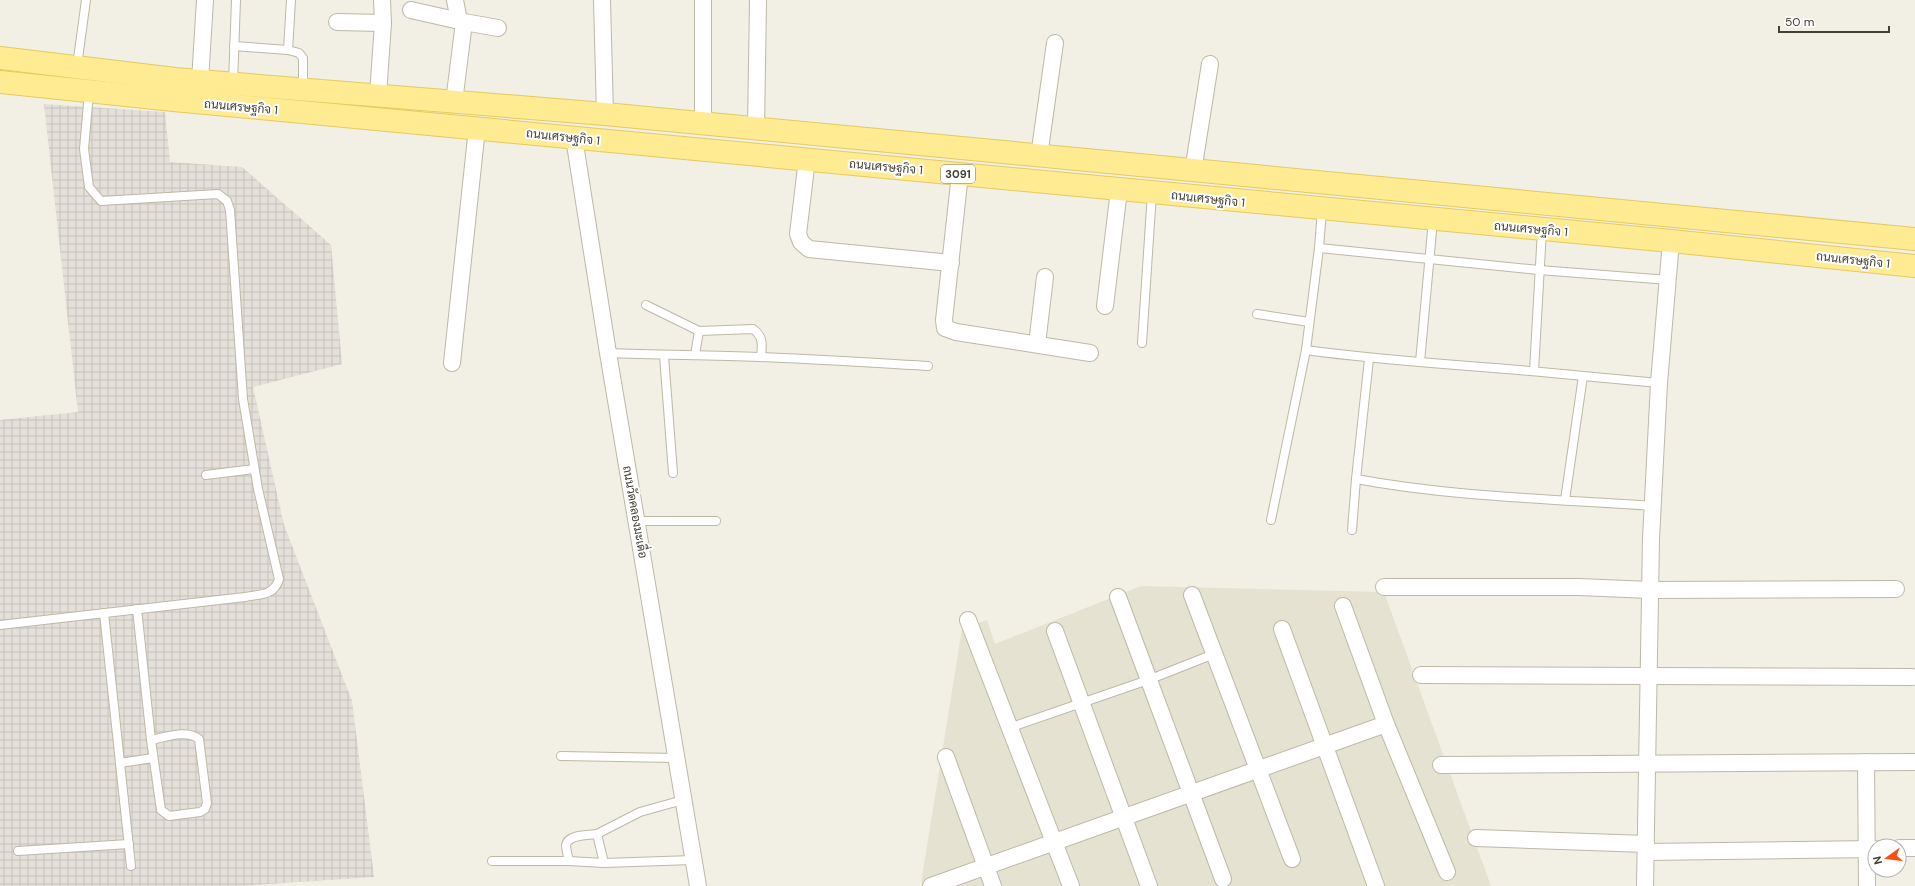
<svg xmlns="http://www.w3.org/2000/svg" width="1915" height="886" viewBox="0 0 1915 886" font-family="'DM Sans',Sarabun,sans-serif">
  <defs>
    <pattern id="industrial-grid" width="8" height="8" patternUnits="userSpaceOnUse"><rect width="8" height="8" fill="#e4e0d9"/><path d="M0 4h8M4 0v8" fill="none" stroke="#c5c1bb"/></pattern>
  </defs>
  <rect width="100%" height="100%" fill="#f2efe4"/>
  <!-- residential -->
  <polygon fill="#e6e2d2" points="1141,586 1384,592 1491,886 922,886 922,877 962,629 987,620 995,644"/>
  <!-- industrial -->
  <polygon fill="url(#industrial-grid)" points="44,104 165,112 170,162 242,167 331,245 342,364 253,387 284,525 352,701 374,877 240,886 0,886 0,420 78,412"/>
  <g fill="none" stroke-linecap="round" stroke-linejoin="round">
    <!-- lane casing -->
    <g stroke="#beb8a7" stroke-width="10">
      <g id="lane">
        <polyline points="291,0 288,50 299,53 303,58 303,89"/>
        <polyline points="234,46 288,50"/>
        <polyline points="77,66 86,0"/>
        <polyline points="233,83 236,0"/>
        <path d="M1322 210 1319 248 1306 350C1398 363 1491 366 1583 376"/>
        <polyline points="1319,248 1539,270 1669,280"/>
        <polyline points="646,305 699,331"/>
        <polyline points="1257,314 1309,322"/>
        <polyline points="1142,343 1152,193"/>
        <path d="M608 353C658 355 709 355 759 357 816 359 872 363 928 366"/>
        <path d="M695 355 699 331 753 329C764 337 762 345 761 357"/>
        <polyline points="664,356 673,473"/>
        <path d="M1369 359 1356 479C1453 497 1554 499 1653 506"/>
        <polyline points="1420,362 1433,220"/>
        <polyline points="1534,371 1542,230"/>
        <polyline points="206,475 254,469"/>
        <polyline points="1565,500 1583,376 1659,383"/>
        <polyline points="1271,520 1306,350"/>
        <polyline points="637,521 716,521"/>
        <polyline points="1352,530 1356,479"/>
        <path d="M137 609 151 740 161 810 169 816 200 812 205 809 207 803 199 739C187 729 166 737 151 740"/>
        <polyline points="104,613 131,866"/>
        <path d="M0 625 245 597C260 594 274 596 279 579L258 489 243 399 230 210 227 201 218 194 101 201 89 187 84 149 89 92"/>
        <polyline points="1009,728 1148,680 1214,654"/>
        <polyline points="561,756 676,758"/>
        <polyline points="120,763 153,758"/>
        <polyline points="18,851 129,844"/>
        <polyline points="492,861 569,861 604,863 693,860"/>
        <path d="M569 861C568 856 566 850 566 845 568 834 589 835 597 834"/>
        <polyline points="604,863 597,834 640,812 683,800"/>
      </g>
    </g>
    <!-- street casing -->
    <g stroke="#beb8a7" stroke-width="18">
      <g id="street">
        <polyline points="455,0 459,21"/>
        <polyline points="602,0 605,114"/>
        <polyline points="703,0 703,124"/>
        <polyline points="411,10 464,22 454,102"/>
        <polyline points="337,22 383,23"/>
        <polyline points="464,22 498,28"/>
        <polyline points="200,81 205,0"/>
        <polyline points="378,95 383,23 382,0"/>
        <polyline points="756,129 758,0"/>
        <polyline points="574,138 608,353 698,886"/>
        <polyline points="1039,156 1055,43"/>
        <polyline points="807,159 798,234 801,242 809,249 951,263"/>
        <polyline points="1193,171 1210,64"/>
        <polyline points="960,174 944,320 945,328 956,332 1090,353"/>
        <polyline points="1105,306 1119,190"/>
        <polyline points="1037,344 1045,277"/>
        <polyline points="452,363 477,128"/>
        <polyline points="1384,587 1579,587 1650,590 1896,589"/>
        <polyline points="1192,595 1292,859"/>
        <polyline points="1118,597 1223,879"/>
        <polyline points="1343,606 1386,724 1447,872"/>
        <polyline points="968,620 1071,886"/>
        <polyline points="1282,629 1376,886"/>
        <polyline points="1055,631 1149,886"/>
        <polyline points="1421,675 1912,677"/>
        <polyline points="946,757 993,886"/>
        <polyline points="1866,762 1867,886"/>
        <polyline points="1441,765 1915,762"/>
        <polyline points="1476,838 1646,844"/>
        <polyline points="1899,848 1915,848"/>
        <polyline points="1646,852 1875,849"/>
        <polyline points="931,886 1386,724"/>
        <polyline points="1645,886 1651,539 1659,383 1671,241"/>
      </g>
    </g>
    <!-- primary casing -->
    <g stroke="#e4ca60" stroke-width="24">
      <g id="primary">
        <polyline points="0,58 175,79 605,114 1915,239"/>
        <polyline points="0,82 174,100 1671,241 1915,266"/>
      </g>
    </g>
    <!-- lane -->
    <use href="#lane" stroke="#fff" stroke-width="8"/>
    <!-- street -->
    <use href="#street" stroke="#fff" stroke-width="16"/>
    <!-- primary -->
    <use href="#primary" stroke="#ffeb91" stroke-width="22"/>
  </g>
  <g text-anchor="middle" stroke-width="4" stroke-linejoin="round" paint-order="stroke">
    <!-- shield labels -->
    <rect fill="#fff" stroke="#7c7971" stroke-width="1" x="941" y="165" width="34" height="18" rx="3"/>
    <g font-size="11" font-weight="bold" fill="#444034">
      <text x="958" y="178">3091</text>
    </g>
    <!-- street labels -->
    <g font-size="12" fill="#444034" stroke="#fff">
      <text transform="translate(241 107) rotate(5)" y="4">ถนนเศรษฐกิจ 1</text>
      <text transform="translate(563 137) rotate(6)" y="4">ถนนเศรษฐกิจ 1</text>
      <text transform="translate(886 167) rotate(5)" y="4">ถนนเศรษฐกิจ 1</text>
      <text transform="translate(1208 199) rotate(6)" y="4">ถนนเศรษฐกิจ 1</text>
      <text transform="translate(1531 229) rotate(5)" y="4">ถนนเศรษฐกิจ 1</text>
      <text transform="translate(1853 260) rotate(6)" y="4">ถนนเศรษฐกิจ 1</text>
      <text transform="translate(635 512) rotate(80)" y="4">ถนนวัดคลองมะเดื่อ</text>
    </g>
  </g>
  <!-- north arrow -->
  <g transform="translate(1887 858) rotate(256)"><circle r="19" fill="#ffffff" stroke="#b4b3ae"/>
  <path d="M0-3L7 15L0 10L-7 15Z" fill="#fb4e12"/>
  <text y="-6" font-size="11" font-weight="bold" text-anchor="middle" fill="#444034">N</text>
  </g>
  <!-- scale -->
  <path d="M1779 26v6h110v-6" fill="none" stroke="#444034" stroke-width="2"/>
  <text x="1785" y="26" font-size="12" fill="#444034" stroke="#ffffff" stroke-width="3" paint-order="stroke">50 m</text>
</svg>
